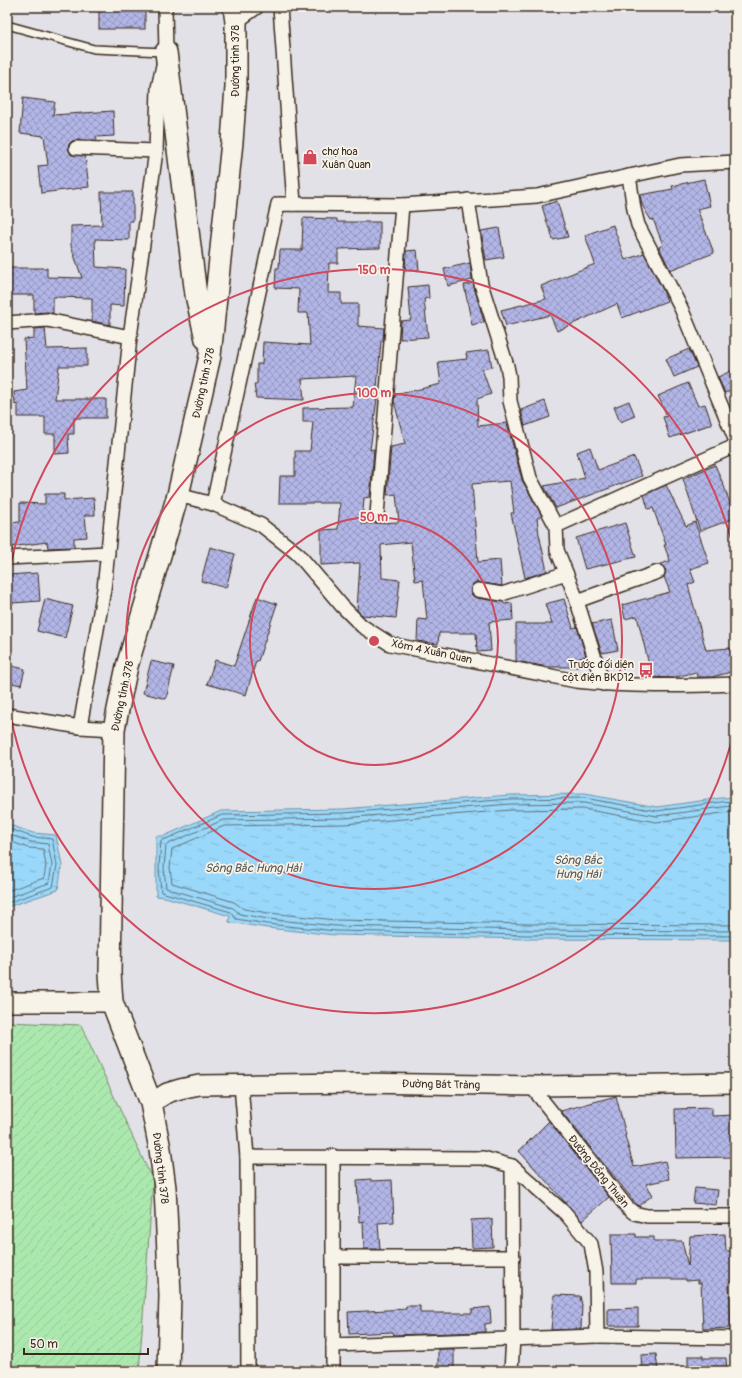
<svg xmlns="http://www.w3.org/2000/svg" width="742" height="1378" viewBox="0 0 742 1378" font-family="Pangolin,sans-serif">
  <defs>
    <pattern id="garden-furrows" width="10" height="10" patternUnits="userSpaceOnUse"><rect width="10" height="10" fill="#abe8ae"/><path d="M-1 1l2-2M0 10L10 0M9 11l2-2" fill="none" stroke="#94c795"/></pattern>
    <pattern id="water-ripples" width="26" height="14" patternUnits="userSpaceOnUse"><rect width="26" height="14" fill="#99d8fa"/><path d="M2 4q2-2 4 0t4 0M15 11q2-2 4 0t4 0" fill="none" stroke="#85bad6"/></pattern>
    <pattern id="building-cross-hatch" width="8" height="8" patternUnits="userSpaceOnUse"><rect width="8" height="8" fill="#b2b6e7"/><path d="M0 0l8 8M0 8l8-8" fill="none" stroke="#9294bb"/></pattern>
  </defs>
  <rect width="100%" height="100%" fill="#e2e1e8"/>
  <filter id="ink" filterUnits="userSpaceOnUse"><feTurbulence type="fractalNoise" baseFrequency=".025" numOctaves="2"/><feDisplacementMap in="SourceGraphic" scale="8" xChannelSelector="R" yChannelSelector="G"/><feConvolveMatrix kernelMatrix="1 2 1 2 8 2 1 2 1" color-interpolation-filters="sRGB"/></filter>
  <g filter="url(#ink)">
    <!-- garden -->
    <polygon fill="url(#garden-furrows)" stroke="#738966" points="7,1022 81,1025 153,1181 139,1371 7,1371"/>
    <!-- water -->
    <g fill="url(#water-ripples)" stroke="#7392a2">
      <polygon points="584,794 657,807 721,798 735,797 735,940 529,939 335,935 267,928 229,922 230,916 165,897 156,896 156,836 164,836 221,811 343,809 510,795"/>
      <polygon points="7,824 33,833 56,835 62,865 58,890 7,907"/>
    </g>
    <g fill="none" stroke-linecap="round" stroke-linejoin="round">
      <!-- shore -->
      <g stroke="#617076" stroke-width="1">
        <polyline points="735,801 721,802 657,811 584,798 510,799 344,813 222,815 166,839 161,840 159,868 161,892 231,912 236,919 267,924 336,931 529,935 735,936"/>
        <polyline points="735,806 722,807 657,816 584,803 510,804 344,818 223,820 166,845 164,868 166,888 233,908 240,914 268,919 336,926 529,930 735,931"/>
        <polyline points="735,812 722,813 656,822 583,809 511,810 344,824 224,826 172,849 170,868 172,883 234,902 244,909 269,913 336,920 529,924 735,925"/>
        <polyline points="7,828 32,837 52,839 57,865 53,887 7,903"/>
        <polyline points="7,834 31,842 48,844 52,865 49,883 7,898"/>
        <polyline points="7,840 28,848 43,849 46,865 44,878 7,891"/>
      </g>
    </g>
    <!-- building -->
    <g fill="url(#building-cross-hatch)" stroke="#3b2a1e">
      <rect x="99" y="7" width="46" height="22"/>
      <polygon points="23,98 55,102 53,115 113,111 114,136 96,137 97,140 76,140 72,141 69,144 68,148 71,155 85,156 89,187 41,193 38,166 48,165 44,136 20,133"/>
      <polygon points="704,179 710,206 697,209 714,253 670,270 659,247 663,245 653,219 651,220 642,205 640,195 673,189 672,186"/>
      <polygon points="101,192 133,192 133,221 129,221 129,240 95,239 96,267 125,269 124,306 110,305 110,325 92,321 92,298 53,297 53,313 47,312 34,313 34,295 7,295 7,268 47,268 47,277 82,278 71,246 71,226 102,225"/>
      <polygon points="557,201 568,237 553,240 550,228 549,229 542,206"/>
      <polygon points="303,218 337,219 337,222 380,222 380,248 338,249 338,263 329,263 328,293 341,293 341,304 358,304 358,326 384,328 383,341 381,341 376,399 377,399 370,450 374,449 370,497 364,498 362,524 399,522 396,494 387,495 391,447 405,444 394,401 395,395 441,384 438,362 467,359 466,353 489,350 492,367 482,369 491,394 477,399 478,426 507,423 522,480 542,516 537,518 539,534 547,571 525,578 511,513 514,513 510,481 472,484 478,562 500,560 502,586 476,582 472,585 470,592 473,596 477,598 503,602 504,604 512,603 513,620 489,622 491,651 477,652 476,633 439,633 438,644 417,641 418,619 427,620 423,580 415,581 411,542 381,545 382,578 400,580 396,618 362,615 357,610 360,563 321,565 321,530 338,529 340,503 279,503 280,476 295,476 295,451 310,451 313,422 303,422 303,408 353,407 356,376 302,379 304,400 256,398 254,384 257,384 257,364 262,364 263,342 310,345 308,313 298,313 299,289 275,288 276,268 279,268 280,250 302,250"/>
      <polygon points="613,225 625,260 644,253 662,288 667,301 622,318 617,304 557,331 550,315 506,326 501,310 546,299 541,286 595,264 585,235"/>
      <polygon points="499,228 504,257 486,260 481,231"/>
      <polygon points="417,250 419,270 405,271 406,251"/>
      <polygon points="470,263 472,280 448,286 444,269"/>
      <polygon points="473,283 484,322 472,325 464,285"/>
      <polygon points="428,285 429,298 424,299 428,337 400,339 401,321 411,320 408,287"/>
      <polygon points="45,328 47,349 87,348 87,366 59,366 55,399 106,399 106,418 74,418 74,434 68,434 69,453 55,454 55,434 45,434 45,417 18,417 18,404 15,405 14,392 27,390 24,339 34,338 34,329"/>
      <polygon points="689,349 697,367 674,377 666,359"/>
      <polygon points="735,369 735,388 725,393 718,377"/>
      <polygon points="688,383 698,406 705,404 712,424 670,438 663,417 667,416 658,396"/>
      <polygon points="545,401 550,417 525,426 521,410"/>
      <polygon points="629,401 635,416 620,422 614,407"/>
      <polygon points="590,447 598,470 634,457 642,476 556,508 544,486 585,478 577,452"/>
      <polygon points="715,465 724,486 735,518 700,531 683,479"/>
      <polygon points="666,485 686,526 695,522 709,563 690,569 695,582 688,585 706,650 730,648 735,663 735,671 712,677 697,677 696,672 672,678 652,677 637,616 625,619 622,605 670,592 664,577 666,570 660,564 670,561 664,545 666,545 653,508 648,509 644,495"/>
      <polygon points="45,494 64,494 64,500 94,498 95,515 85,515 87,537 74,538 74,547 48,548 47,542 10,547 8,523 20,522 20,503 45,504"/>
      <polygon points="625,523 636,557 585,569 576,538"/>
      <polygon points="210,547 235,554 226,588 201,581"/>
      <polygon points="38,573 40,601 12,603 11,597 7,597 7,575"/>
      <polygon points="257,597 277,604 258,661 256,661 246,695 207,684 215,660 234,666"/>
      <polygon points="45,599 73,606 65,638 37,631"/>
      <polygon points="564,599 573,628 577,627 586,656 579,658 579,667 548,667 516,661 516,624 552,624 545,604"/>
      <polygon points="612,620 618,650 602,653 592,624"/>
      <polygon points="151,661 174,666 166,699 143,693"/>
      <polygon points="7,665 25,669 21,685 7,682"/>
      <polygon points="616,1096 626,1135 625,1136 634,1167 665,1161 669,1179 646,1184 653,1195 638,1206 561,1111"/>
      <polygon points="712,1108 712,1116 735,1115 735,1157 676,1158 675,1109"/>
      <polygon points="549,1121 609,1197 582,1221 519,1151"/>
      <polygon points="371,1179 371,1181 392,1180 394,1222 378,1223 380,1249 364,1249 363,1221 359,1222 357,1180"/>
      <polygon points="695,1188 718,1190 716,1205 693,1203"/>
      <polygon points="492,1219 493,1247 472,1248 471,1220"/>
      <polygon points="611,1234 636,1234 636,1237 654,1237 654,1241 682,1241 688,1266 690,1236 725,1234 726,1251 735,1251 735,1282 729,1282 731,1328 703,1329 701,1283 698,1283 698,1280 686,1281 686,1279 636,1279 636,1283 612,1283"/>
      <polygon points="554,1295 580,1296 582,1305 581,1329 551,1330"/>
      <polygon points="406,1306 420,1306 420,1313 472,1313 472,1309 490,1307 491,1323 485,1324 485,1332 394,1335 393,1332 349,1334 348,1312 406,1309"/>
      <polygon points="638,1308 638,1326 608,1326 608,1309"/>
      <rect x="438" y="1349" width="16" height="22"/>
      <polygon points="656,1354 658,1371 642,1371 641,1355"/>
      <polygon points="688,1356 703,1356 703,1358 726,1358 727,1371 688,1371"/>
    </g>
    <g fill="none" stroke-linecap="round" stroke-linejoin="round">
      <!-- lane casing -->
      <g stroke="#3b2a1e" stroke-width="10">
        <polyline id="lane" points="7,25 94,49 164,52"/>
      </g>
      <!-- street casing -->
      <g stroke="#3b2a1e" stroke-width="16">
        <g id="street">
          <polyline points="280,7 294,204"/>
          <polyline points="236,22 257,7"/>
          <polyline points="76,148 156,151"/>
          <polyline points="629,176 634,209 638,225 681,308 735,439"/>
          <polyline points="468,200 481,284 507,366 509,376 510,401 530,478 556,526"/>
          <polyline points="7,323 47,320 130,337"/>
          <path d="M178 495 213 504 261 525 298 554 342 606 362 626 390 644 576 681C629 687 682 686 735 684"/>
          <polyline points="213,504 278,204 402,205 537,196 680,165 735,162"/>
          <polyline points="377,515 402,205"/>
          <polyline points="7,558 108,553"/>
          <polyline points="478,590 502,594 566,573"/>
          <polyline points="577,601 658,572"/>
          <polyline points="603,684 575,595 557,550 556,526 735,446"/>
          <polyline points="7,715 80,727 114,729"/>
          <polyline points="80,727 104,589 130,337 156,151 158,88 166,52 165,7"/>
          <polyline points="241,1085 247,1157 483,1158 512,1166 566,1214 591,1244 596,1272 597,1336 735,1338"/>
          <polyline points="531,1086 627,1207 634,1213 647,1216 735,1216"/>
          <polyline points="333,1156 333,1371"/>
          <polyline points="247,1157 248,1371"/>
          <polyline points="333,1257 513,1257"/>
          <polyline points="333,1345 597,1336"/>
          <polyline points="511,1371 513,1338 512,1166"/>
        </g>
      </g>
      <!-- secondary casing -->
      <g stroke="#3b2a1e" stroke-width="22">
        <g id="secondary">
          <polyline points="7,1002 112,1002"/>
          <polyline points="151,1103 167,1093 180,1089 199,1085 359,1083 540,1086 735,1083"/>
        </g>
      </g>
      <!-- primary casing -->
      <g stroke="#3b2a1e" stroke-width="24">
        <g id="primary">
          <polyline points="166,52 196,295 206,339"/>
          <polyline points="168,1371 170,1295 165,1188 160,1149 151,1103 112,1002 110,973 114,729 127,666 178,495 210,356 232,142 236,87 236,22 234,7"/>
        </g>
      </g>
      <!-- lane -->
      <use href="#lane" stroke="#f7f3e8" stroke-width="7"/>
      <!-- street -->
      <use href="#street" stroke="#f7f3e8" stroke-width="13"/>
      <!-- secondary -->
      <use href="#secondary" stroke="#f7f3e8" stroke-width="19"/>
      <!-- primary -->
      <use href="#primary" stroke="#f7f3e8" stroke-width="21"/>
    </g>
  </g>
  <!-- distance rings -->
  <g fill="none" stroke="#d1495b" stroke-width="2">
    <circle cx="374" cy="641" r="124"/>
    <circle cx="374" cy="641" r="248"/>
    <path d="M735 728A371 371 0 0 1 7 696M7 586A371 371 0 0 1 735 554"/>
  </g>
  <!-- icons -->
  <defs>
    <g id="shop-bare" transform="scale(1.2)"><path d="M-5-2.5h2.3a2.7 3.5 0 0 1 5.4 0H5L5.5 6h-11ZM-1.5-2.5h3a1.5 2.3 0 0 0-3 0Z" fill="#d1495b" stroke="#f7f3e8" stroke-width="2.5" paint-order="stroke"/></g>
    <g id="bus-bare" transform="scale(1.2)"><path d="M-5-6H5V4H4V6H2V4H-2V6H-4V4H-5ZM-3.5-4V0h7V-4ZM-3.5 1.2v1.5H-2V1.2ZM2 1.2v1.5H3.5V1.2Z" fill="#d1495b" stroke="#f7f3e8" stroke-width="2.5" paint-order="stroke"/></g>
  </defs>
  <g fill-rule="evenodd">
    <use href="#shop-bare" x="310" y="157"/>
    <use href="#bus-bare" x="646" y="670"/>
  </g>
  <g text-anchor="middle" stroke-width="3.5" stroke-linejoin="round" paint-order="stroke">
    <!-- street labels -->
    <g font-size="11" fill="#3b2a1e" stroke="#f7f3e8">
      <text transform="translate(235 61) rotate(-90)" y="4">Đường tỉnh 378</text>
      <text transform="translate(203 383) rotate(-78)" y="4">Đường tỉnh 378</text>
      <text transform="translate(432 651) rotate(12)" y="4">Xóm 4 Xuân Quan</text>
      <text transform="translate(122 696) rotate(-78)" y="4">Đường tỉnh 378</text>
      <text transform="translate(441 1084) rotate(1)" y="4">Đường Bát Tràng</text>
      <text transform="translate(161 1168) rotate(83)" y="4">Đường tỉnh 378</text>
      <text transform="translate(599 1171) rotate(51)" y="4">Đường Đồng Thuận</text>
    </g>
    <!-- poi labels -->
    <g font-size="11" fill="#3b2a1e" stroke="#f7f3e8" text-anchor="start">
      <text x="322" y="155">chợ hoa<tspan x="322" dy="13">Xuân Quan</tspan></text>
      <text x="634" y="668" text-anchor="end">Trước đối diện<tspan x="634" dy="13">cột điện BKD12</tspan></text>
    </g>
    <!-- water labels -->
    <g font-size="12" font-style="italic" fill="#525655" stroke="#f7f3e8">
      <text x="578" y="864">Sông Bắc<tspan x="578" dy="14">Hưng Hải</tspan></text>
      <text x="253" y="872">Sông Bắc Hưng Hải</text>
    </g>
  </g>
  <circle cx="374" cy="641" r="6" fill="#d1495b" stroke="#f7f3e8" stroke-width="2"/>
  <g font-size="12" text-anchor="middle" font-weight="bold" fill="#d1495b" stroke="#f7f3e8" stroke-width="3.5" stroke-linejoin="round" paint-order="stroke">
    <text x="374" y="274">150 m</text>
    <text x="374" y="397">100 m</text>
    <text x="374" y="521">50 m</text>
  </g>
  <!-- margin -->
  <rect width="742" height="1378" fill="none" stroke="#f7f3e8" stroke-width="24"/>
  <rect x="12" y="12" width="718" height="1354" fill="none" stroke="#3b2a1e" stroke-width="1.5" filter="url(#ink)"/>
  <!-- scale -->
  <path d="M24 1348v6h124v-6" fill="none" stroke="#3b2a1e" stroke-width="2"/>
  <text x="30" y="1348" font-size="12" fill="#3b2a1e" stroke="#f7f3e8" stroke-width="3" paint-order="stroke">50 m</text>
</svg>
